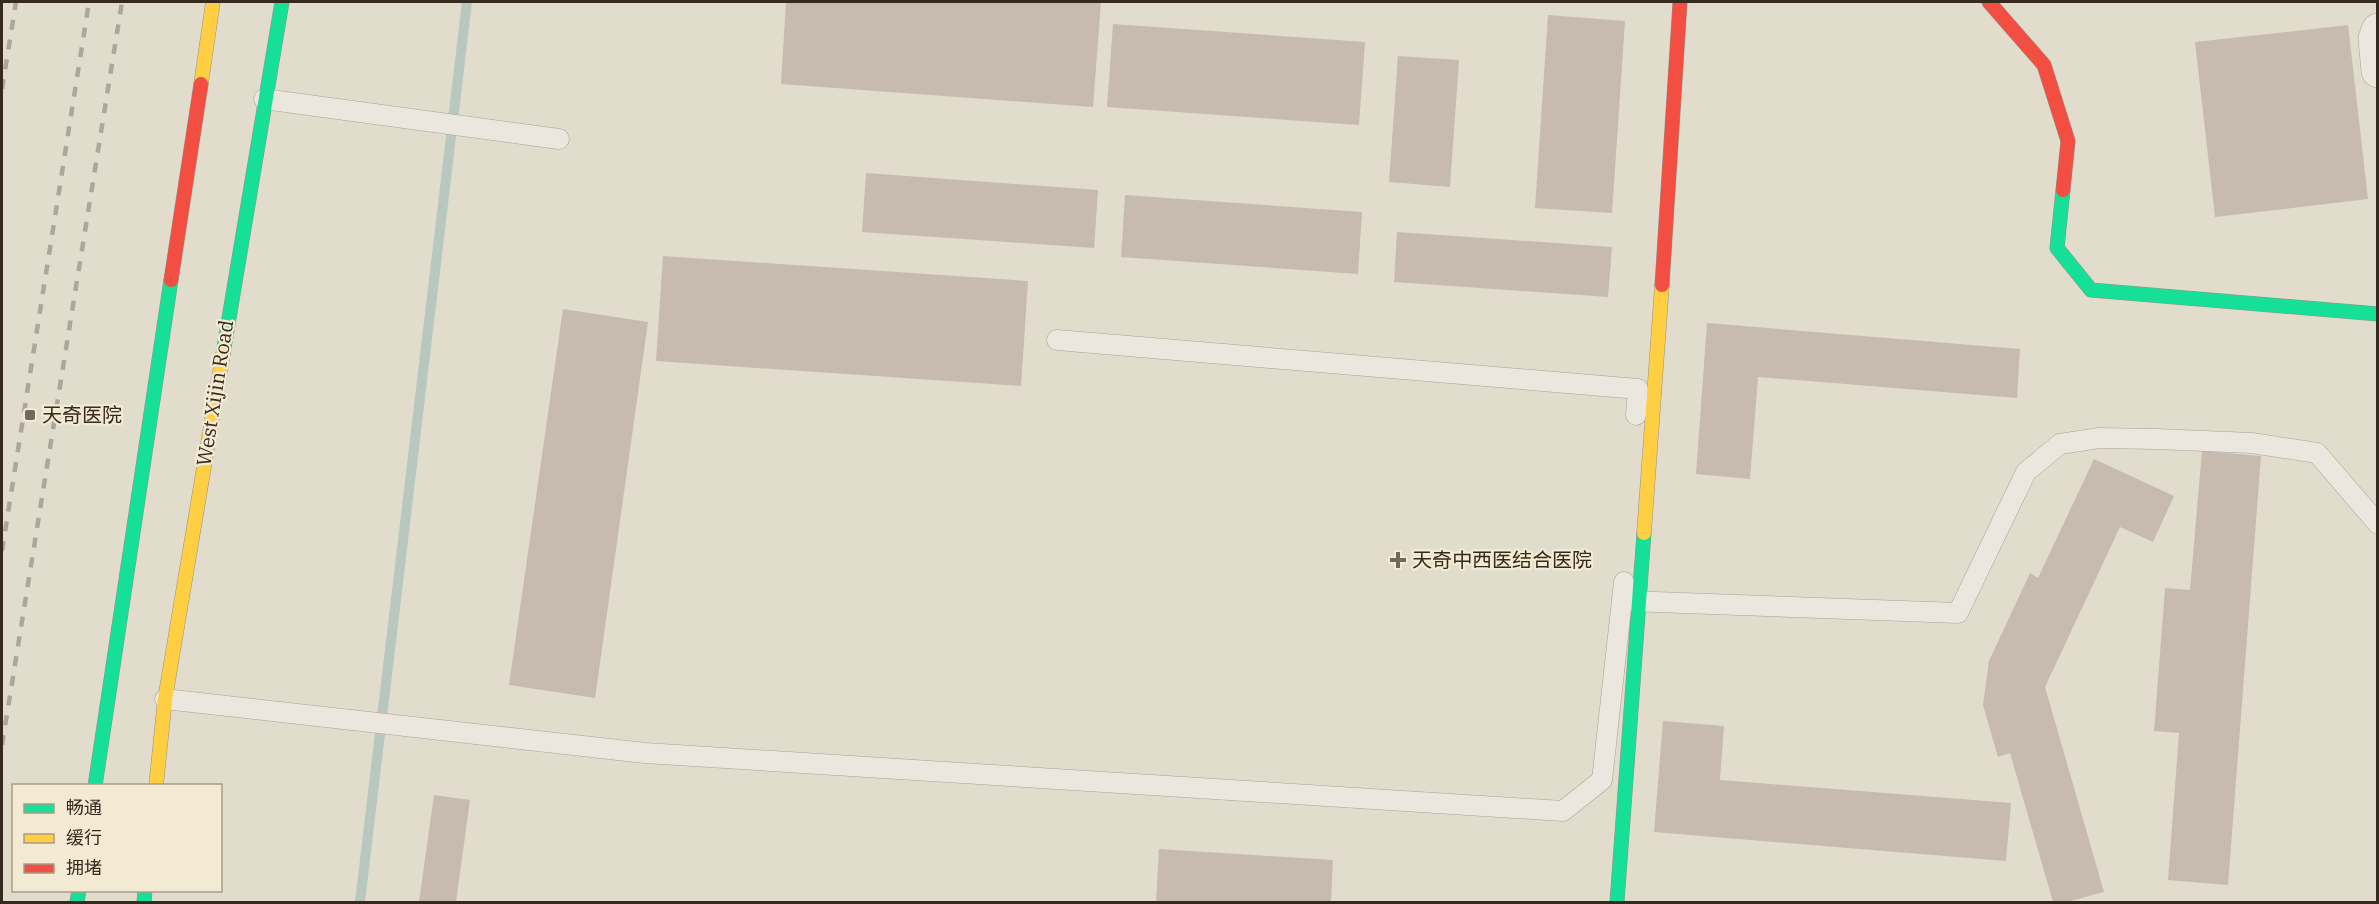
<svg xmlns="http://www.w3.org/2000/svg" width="2379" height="904" viewBox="0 0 2379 904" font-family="'IBM Plex Serif','Noto Sans SC',serif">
  <rect width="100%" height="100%" fill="#e2dccd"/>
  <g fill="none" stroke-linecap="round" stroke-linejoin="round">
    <!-- stream -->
    <polyline stroke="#b8c8be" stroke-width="10" points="360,902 467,2"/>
  </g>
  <!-- building -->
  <g fill="#c6bbae">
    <polygon points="786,2 1101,2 1093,107 781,84"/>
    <polygon points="1548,15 1625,21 1612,213 1535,208"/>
    <polygon points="1113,24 1365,42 1359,125 1107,107"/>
    <polygon points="2348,25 2368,199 2215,217 2195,42"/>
    <polygon points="1398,56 1459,60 1450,187 1389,182"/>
    <polygon points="866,173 1098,190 1094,248 862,232"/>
    <polygon points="1125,195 1362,212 1358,274 1121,257"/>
    <polygon points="1397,232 1612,247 1608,297 1394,282"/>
    <polygon points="663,256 1028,281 1021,386 656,361"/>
    <polygon points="563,309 648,322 595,698 509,685"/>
    <polygon points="1707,323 2020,349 2017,398 1758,377 1750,479 1696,474"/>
    <polygon points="2202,451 2261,456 2228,885 2168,880 2179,733 2154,731 2165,588 2190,590"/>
    <polygon points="2094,459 2174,496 2153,542 2120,527 2045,687 2104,892 2067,902 2053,902 2010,753 1998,757 1983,705 1989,661 2030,573 2038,578"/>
    <polygon points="1663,721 1724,726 1720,780 2011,803 2006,861 1654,832"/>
    <polygon points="434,795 470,800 456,902 419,902"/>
    <polygon points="1159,849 1333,860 1331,902 1156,902"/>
  </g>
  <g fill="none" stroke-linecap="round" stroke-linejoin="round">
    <!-- lane casing -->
    <g stroke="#a8a196" stroke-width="21">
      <g id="lane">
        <polyline points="264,99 559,139"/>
        <polyline points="1057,340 1638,389 1636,415"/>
        <polyline points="1628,601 1958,613 2026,472 2060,444 2099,438 2157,439 2252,443 2317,453 2378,524"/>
        <polyline points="165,699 645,753 1563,811 1602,780 1624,582"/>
      </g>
    </g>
    <!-- street casing -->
    <g stroke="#a8a196" stroke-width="34">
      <polyline id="street" points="2378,30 2375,39 2378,71"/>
    </g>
    <!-- fast casing -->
    <g stroke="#979186" stroke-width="15">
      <g id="fast">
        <polyline points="2063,190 2057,248 2091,290 2378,314"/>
        <polyline points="223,354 282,2"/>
        <polyline points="95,786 171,280"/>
        <polyline points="77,902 79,890"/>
        <polyline points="144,902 145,890"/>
        <polyline points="1617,902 1644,533"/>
      </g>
    </g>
    <!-- slow casing -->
    <g stroke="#979186" stroke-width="15">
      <g id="slow">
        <polyline points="201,84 213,2"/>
        <polyline points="1644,533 1662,285"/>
        <polyline points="156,786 165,699 223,354"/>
      </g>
    </g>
    <!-- jam casing -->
    <g stroke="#979186" stroke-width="15">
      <g id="jam">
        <polyline points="1989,2 2044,65 2068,141 2063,190"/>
        <polyline points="171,280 201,84"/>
        <polyline points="1662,285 1680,2"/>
      </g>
    </g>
    <!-- lane -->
    <use href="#lane" stroke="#ebe7de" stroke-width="20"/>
    <!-- street -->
    <use href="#street" stroke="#ebe7de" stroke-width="33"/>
    <!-- fast -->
    <use href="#fast" stroke="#16e098" stroke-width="14"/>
    <!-- slow -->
    <use href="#slow" stroke="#ffcf43" stroke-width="14"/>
    <!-- jam -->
    <use href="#jam" stroke="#f24e42" stroke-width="14"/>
    <!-- rail -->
    <g stroke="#aba69e" stroke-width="4.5" stroke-dasharray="10 10" stroke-linecap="butt">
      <polyline points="2,89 16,2"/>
      <polyline points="2,551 89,2"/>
      <polyline points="2,745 122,2"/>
    </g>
  </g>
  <!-- markers -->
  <g fill="#72685c" stroke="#f3ead3" stroke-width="2">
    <rect x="24" y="409" width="12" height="12" rx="3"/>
    <path d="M1395 551h6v6h6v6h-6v6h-6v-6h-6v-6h6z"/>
  </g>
  <g text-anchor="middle" stroke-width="4.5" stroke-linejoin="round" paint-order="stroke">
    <!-- street labels -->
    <g font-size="20" fill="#362a1f" stroke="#f3ead3">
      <text transform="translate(215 393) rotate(-81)" y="7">West Xijin Road</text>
    </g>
    <!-- poi labels -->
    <g font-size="20" fill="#362a1f" stroke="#f3ead3" text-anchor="start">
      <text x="42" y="422">天奇医院</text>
      <text x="1412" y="567">天奇中西医结合医院</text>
    </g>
  </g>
  <!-- border -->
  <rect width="2379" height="904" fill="none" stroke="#362a1f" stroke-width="6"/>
  <!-- legend -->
  <rect x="12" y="784" width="210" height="108" fill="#f3ead3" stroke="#a79d8b" stroke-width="1.5"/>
  <rect x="24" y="804" width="30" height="9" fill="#16e098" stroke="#a79d8b" stroke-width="1.5"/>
  <text x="66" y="814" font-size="18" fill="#362a1f">畅通</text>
  <rect x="24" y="834" width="30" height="9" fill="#ffcf43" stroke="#a79d8b" stroke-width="1.5"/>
  <text x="66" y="844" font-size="18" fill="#362a1f">缓行</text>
  <rect x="24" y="864" width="30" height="9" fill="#f24e42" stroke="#a79d8b" stroke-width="1.5"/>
  <text x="66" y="874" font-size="18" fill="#362a1f">拥堵</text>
</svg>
